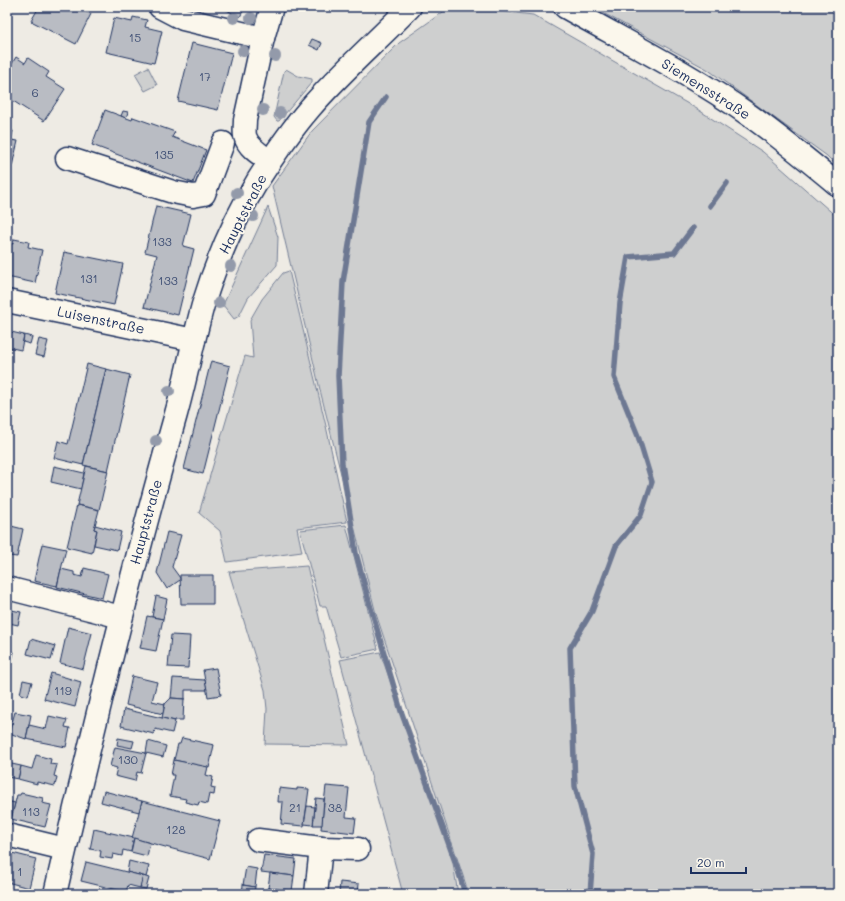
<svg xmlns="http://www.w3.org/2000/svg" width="845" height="901" viewBox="0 0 845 901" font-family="Mali,sans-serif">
  <rect width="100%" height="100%" fill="#eeebe4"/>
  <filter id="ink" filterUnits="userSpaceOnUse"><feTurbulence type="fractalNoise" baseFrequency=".025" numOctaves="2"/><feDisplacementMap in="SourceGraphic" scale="8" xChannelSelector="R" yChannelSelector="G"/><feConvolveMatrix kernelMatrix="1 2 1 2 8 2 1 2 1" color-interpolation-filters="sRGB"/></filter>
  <g filter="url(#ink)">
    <!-- green -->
    <g fill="#cecfcf" stroke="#747f96">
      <polygon points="450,7 464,7 533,15 697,109 763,152 838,218 838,894 469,894 376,614 321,394 272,186 312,131 399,43"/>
      <polygon points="592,7 838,7 838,167 827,156 707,69"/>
      <polygon points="148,67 157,85 145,91 135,74"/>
      <polygon points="286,69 298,76 312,79 312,82 279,121 277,121 274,117 284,71"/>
      <polygon points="268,207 278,237 277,265 248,298 239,316 234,319 223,305"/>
      <polygon points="289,271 326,426 347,522 297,528 302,552 227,562 220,531 199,513 245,356 253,358 250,320 262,299 283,273"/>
      <polygon points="346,525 378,649 341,657 326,606 320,606 300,530"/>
      <polygon points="307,566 349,745 265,744 267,709 265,690 229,572"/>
      <polygon points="380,652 452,857 458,894 403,894 340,660"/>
    </g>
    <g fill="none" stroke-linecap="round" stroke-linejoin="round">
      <!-- stream -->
      <g stroke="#6d7892" stroke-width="5.5">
        <polyline points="386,97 369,122 343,282 338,376 342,464 356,553 370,605 401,711 457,867 465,894"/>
        <polyline points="710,206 727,183"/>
        <polyline points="590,894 593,854 575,786 570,648 592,611 616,546 641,515 652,482 638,436 614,377 620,303 628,257 674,253 693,228"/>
      </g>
    </g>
    <!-- building -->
    <g fill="#b9bcc3" stroke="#1b2f5e">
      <polygon points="39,7 77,7 91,14 76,44 31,21"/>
      <polygon points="221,7 245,7 240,17"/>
      <polygon points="133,17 147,20 145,27 162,31 154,63 106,52 114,18 132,22"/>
      <polygon points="312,39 322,43 319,50 309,45"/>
      <polygon points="192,43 232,53 218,110 178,101"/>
      <polygon points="16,57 25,63 28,58 49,72 46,77 65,89 44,121 7,97 7,72"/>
      <polygon points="105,110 132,120 133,117 175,132 172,137 206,150 193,183 92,145"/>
      <polygon points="123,111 128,112 126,118 121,116"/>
      <polygon points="7,129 13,131 11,140 18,141 12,166 7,165"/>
      <polygon points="156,206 191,214 183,246 194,249 178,315 144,307 157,255 145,252"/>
      <polygon points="14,239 29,242 28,247 42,250 35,283 7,277 7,242 13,244"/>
      <polygon points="64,252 123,264 114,305 55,293"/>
      <polygon points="7,331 24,335 21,350 7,347"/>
      <polygon points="24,335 32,337 30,344 23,342"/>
      <polygon points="39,339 48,341 44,357 35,355"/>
      <polygon points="211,361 230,366 203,474 184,469"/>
      <polygon points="87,364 106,369 83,465 54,458 58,441 68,444"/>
      <polygon points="106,369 130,375 108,471 83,465"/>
      <polygon points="54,466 84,473 81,489 51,482"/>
      <polygon points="86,466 108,471 99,510 77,505"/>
      <polygon points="77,505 99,510 94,529 97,530 92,553 67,547"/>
      <polygon points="7,525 23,529 17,557 9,556 9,554 7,554"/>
      <polygon points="95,525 121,532 117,550 94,545 97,530 94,529"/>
      <polygon points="167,532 181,535 172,567 180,578 180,580 167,589 157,573"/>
      <polygon points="42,544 66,549 57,586 34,581"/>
      <polygon points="84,568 108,574 102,598 57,587 61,569 74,572 74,575 82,577"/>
      <polygon points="180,575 213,575 213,604 181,604"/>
      <polygon points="156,596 167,599 163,619 152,617"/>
      <polygon points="12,610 21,612 18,625 9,623"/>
      <polygon points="7,612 11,613 7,626"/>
      <polygon points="147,616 163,619 156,651 140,648"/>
      <polygon points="68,627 92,633 83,669 60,663"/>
      <polygon points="171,635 190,636 188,668 168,667"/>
      <polygon points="31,639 55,646 51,660 27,654"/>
      <polygon points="7,650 14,652 10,669 7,668"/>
      <polygon points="216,668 221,695 208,697 203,670"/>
      <polygon points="51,673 81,682 75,707 44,699"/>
      <polygon points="132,676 157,682 152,701 165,704 163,714 126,705"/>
      <polygon points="173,678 205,680 207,690 185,690 185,699 171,698"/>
      <polygon points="23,680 32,682 28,696 20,694"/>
      <polygon points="171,698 184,699 183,720 175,720 175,721 162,718 165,704"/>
      <polygon points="124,709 175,721 172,733 155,729 154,734 121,726"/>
      <polygon points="15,712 31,715 26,739 9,733"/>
      <polygon points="49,716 67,720 65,727 70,728 66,747 26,739 29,725 46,729"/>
      <polygon points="118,738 134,741 132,748 117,745"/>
      <polygon points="182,738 214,745 209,768 174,760 178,744 180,744"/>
      <polygon points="148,741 166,746 163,757 146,753"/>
      <polygon points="115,747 146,753 141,773 137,772 135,781 115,776 117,768 110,766"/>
      <polygon points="36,755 51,759 50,764 57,765 54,776 57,777 55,786 37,782 37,784 18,779 21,766 32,769"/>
      <polygon points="174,760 208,767 206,775 213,777 211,787 215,788 214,795 209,794 207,804 199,802 198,805 185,802 186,799 170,796 174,775 171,775"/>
      <polygon points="7,763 21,766 18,779 7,777"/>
      <polygon points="326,786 349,788 346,817 356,818 354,833 321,829"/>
      <polygon points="279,788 297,790 297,788 309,789 304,826 281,824 283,802 278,802"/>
      <polygon points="104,791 142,801 139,812 101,802"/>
      <polygon points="21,793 43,798 42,803 51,805 45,827 11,819 17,795 20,795"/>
      <polygon points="316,798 324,799 322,825 313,825"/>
      <polygon points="7,801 15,803 11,819 7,818"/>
      <polygon points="142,801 220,821 210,859 132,838"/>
      <polygon points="307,806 315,807 313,825 304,824"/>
      <polygon points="94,829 134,838 131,852 123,850 122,856 113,854 112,859 100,857 101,851 90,849"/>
      <polygon points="134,838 150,843 147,856 131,852"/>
      <polygon points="12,853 36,859 29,888 7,882 7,860 10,861"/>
      <polygon points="264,855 296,859 294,876 261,872"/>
      <polygon points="129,861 149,866 146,877 127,872"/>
      <polygon points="86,862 143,876 140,888 128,885 126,892 81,881"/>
      <polygon points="246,867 257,869 255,887 243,885"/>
      <polygon points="270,873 294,876 292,891 268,888"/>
      <polygon points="143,876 149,878 146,889 140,888"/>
      <polygon points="340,882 359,884 358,894 339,894"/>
      <polygon points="243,885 255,887 254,894 242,894"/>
      <polygon points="267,888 292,891 292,894 267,894"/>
    </g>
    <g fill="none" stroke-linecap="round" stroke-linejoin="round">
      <!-- minor casing -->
      <g stroke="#1b2f5e" stroke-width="25">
        <g id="minor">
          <polyline points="160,7 183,19 263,38"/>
          <path d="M565 7C627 42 691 74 749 115 780 137 809 161 838 185"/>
          <polyline points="67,158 173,192 193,196 204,194 223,143"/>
          <path d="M270 161C261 155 248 148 245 136 244 131 245 125 245 120L263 38 272 7"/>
          <polyline points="7,301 194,340"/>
          <polyline points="7,588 121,617"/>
          <polyline points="7,835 65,849"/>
          <polyline points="258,840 321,848 358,849"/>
          <path d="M55 894C92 733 131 573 176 414 186 378 193 341 203 305 216 262 235 218 258 180 274 155 291 130 310 108 341 72 377 41 410 7"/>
          <polyline points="316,894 321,848"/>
        </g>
      </g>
      <!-- minor -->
      <use href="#minor" stroke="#fbf7ec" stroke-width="22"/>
    </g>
    <!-- trees -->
    <g fill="#939aaa">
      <circle cx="234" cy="18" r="6"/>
      <circle cx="251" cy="18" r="6"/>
      <circle cx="243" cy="51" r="6"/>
      <circle cx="275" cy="56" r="6"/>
      <circle cx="263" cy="110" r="6"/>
      <circle cx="280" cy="113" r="6"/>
      <circle cx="237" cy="193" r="6"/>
      <circle cx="253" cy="216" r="6"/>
      <circle cx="231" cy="266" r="6"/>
      <circle cx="219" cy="303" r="6"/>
      <circle cx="169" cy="391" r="6"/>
      <circle cx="156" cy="441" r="6"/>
    </g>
  </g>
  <g text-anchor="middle" stroke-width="4" stroke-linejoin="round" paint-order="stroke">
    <!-- number labels -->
    <g font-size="12" fill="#425277">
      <text x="135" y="42">15</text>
      <text x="205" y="81">17</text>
      <text x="35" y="97">6</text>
      <text x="164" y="159">135</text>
      <text x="162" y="246">133</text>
      <text x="89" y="283">131</text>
      <text x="168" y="285">133</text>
      <text x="63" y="695">119</text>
      <text x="128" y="764">130</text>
      <text x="295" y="812">21</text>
      <text x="335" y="812">38</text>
      <text x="31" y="816">113</text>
      <text x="176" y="834">128</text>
      <text x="20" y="876">1</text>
    </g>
    <!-- street labels -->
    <g font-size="14" fill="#1b2f5e" stroke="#fbf7ec">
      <text transform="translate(706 89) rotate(32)" y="5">Siemensstraße</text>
      <text transform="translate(243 214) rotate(-63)" y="5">Hauptstraße</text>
      <text transform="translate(101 320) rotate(12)" y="5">Luisenstraße</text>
      <text transform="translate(146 522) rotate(-75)" y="5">Hauptstraße</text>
    </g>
  </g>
  <!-- margin -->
  <rect width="845" height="901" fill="none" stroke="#fbf7ec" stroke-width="24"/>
  <rect x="12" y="12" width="821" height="877" fill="none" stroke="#1b2f5e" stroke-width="1.5" filter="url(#ink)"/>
  <!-- scale -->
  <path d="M691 867v6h55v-6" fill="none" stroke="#1b2f5e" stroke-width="2"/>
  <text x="697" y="867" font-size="12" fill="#1b2f5e" stroke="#fbf7ec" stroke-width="3" paint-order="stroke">20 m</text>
</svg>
